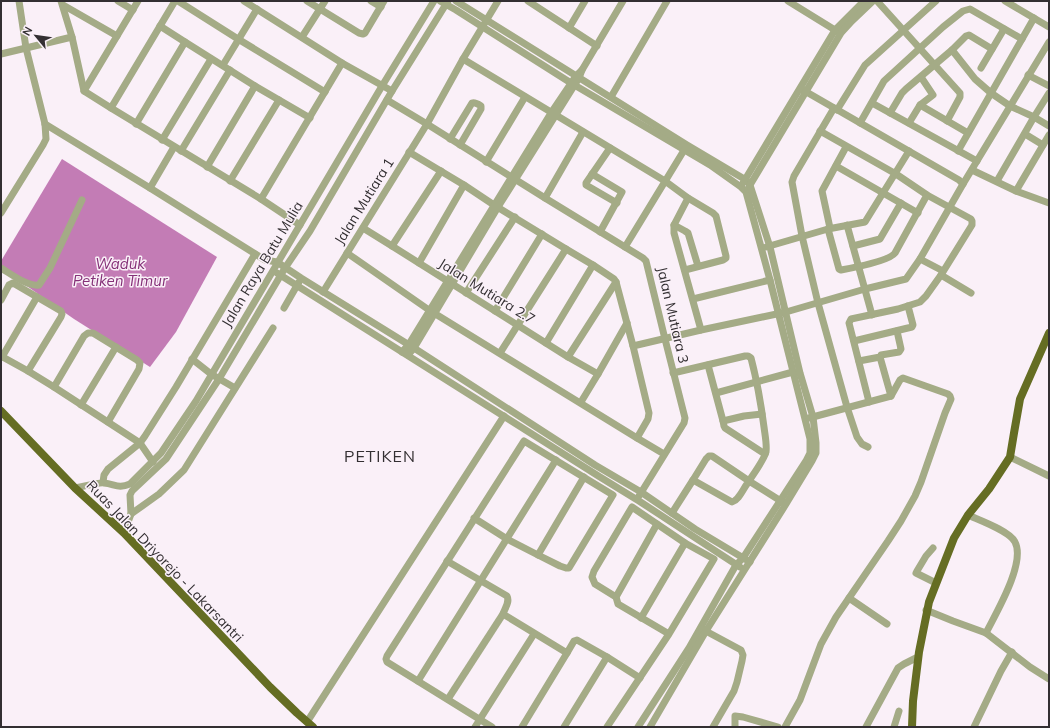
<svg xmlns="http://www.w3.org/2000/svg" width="1050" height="728" viewBox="0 0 1050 728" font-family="Mulish,sans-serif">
  <rect width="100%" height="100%" fill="#faf0f8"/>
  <!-- water -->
  <polygon fill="#c37cb5" points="62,159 217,257 176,332 150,367 74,319 1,268 1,261"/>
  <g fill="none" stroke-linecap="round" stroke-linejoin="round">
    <!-- minor -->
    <g stroke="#a4ab86" stroke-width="7">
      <polyline points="61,1 72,37 84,91 111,108 261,199 300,225"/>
      <polyline points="118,1 133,10"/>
      <polyline points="178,1 238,39 325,92"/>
      <polyline points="244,1 342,63 392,91"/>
      <polyline points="307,1 359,33 363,34 365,33 384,1"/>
      <polyline points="371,1 381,7"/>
      <polyline points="440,1 456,10 571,83 710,165 741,187 746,192 770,280 810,439 810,453 806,461 743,558 736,565 689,648 638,727"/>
      <polyline points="456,1 687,145 746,180 750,185 748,189"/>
      <polyline points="528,1 597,46"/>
      <polyline points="788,1 835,30 839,32"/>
      <polyline points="877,1 960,93 960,97 947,121"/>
      <polyline points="1005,1 1049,27"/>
      <polyline points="63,5 117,36"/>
      <polyline points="160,26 185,42 255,86 310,118"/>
      <polyline points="569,28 585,1"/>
      <polyline points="302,37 325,1"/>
      <polyline points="952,50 966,36 969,35 992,49"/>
      <polyline points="1,54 72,37"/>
      <polyline points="463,59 665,181 688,198 713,213 716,216 726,256 726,258 723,260 685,270"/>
      <polyline points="223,65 257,9"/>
      <polyline points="981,68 1004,29"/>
      <polyline points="582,70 623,1"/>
      <polyline points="1028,75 1049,86"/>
      <polyline points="803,90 959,180 963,184"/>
      <polyline points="84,91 138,1"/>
      <polyline points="611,97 667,1"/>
      <polyline points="387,100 427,124 545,198 643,258 646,261 665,339 685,418 684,423 639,496"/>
      <polyline points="872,103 977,161"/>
      <polyline points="920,105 968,133"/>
      <polyline points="111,108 175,1"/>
      <polyline points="834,108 794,176 792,182 802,236 818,303 847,407 857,437 862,444 868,447"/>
      <polyline points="837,110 865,65 936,1"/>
      <polyline points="890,113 902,93 906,89 952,50 975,79 991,93 1010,106 1034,117 1049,126"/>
      <polyline points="860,123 884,81 943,27 963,11 970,9 1022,39"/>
      <polyline points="909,123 920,105 933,95 921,77"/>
      <polyline points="45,124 150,188 265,260 277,262 301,278 414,348 595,465 641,492 695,529 750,562"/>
      <polyline points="136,124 185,42"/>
      <polyline points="820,131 896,174 927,195 971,219 972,221 972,225 941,275 926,296 920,302 898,309 851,319 849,323 869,402"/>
      <polyline points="1025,134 1043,145"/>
      <path d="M450 139 472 103C475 102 478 104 481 106V109L460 145"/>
      <polyline points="162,140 211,59"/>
      <polyline points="610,148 586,183 586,185 617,203"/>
      <polyline points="181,151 230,70"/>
      <polyline points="958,151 1034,18"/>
      <polyline points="409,152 464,185 494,205 566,249 593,265 614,279 616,282 633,346 649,413 648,419 637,438"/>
      <polyline points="486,162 525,97"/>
      <polyline points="836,166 918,213"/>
      <polyline points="207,167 255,86"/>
      <polyline points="972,170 1016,191 1049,203"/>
      <polyline points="592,174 622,192 600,232"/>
      <polyline points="230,181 279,100"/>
      <polyline points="997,181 1034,117 1049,93"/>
      <polyline points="743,183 835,30 864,1"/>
      <polyline points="150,188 174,147"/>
      <polyline points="1016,191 1049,135"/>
      <polyline points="545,198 583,132"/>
      <polyline points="688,198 674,225 674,233 701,330"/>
      <polyline points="261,199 342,63"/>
      <polyline points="1,213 43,145 46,139 45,124 26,48 19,1"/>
      <polyline points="674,225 685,231 688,233 698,266"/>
      <polyline points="847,225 872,315"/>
      <polyline points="363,228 392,246 568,357 598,374"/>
      <polyline points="830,228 822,191 846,147"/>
      <path d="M828 229 839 269 841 270C852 268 889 261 895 253L927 195"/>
      <polyline points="392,246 441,171"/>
      <polyline points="853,246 880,239 901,203"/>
      <polyline points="625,247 686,147"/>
      <polyline points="766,247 828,229 865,222 909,151"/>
      <polyline points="347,253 429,310 637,438 664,454"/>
      <polyline points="920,259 943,271"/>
      <polyline points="419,263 464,185"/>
      <path d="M1 268C11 274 28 287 39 285L50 268 82 200"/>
      <polyline points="277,273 600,477 639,501 740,567"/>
      <polyline points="941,275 971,293"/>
      <polyline points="323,292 427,124 463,59 498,1"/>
      <polyline points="466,293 515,217"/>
      <polyline points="693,299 770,280"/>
      <polyline points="1,300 9,285 13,283 61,311 62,314 61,317 28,371"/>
      <polyline points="284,308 299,282"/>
      <polyline points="495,311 542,234"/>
      <polyline points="854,341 912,327 913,325 908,306"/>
      <polyline points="546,343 593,265"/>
      <polyline points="633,346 701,330 786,312 865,289 906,279 920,259 963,184 1049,42"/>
      <polyline points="402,352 409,344 551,113 576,76 582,70 579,78 498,207 414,348 408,355"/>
      <polyline points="500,353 566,249"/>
      <polyline points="1,356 28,371 54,387 140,443 153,462"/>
      <polyline points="2,357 37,297"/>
      <polyline points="568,357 616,282"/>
      <polyline points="192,359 211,374 235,388"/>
      <polyline points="859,361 880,357 881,355 899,352 901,349 897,331"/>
      <polyline points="708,365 723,421 724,426 725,428 765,454"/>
      <path d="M673 373 745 356H748L751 358C757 381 761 404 764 427 765 435 767 444 766 452 764 460 752 476 747 484 743 489 739 500 732 502L693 480 706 459 709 456H712L749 481 784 503"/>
      <polyline points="54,387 84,336 88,333 93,333 137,360 140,363 139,369 108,422"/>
      <polyline points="716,393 793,372 797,373"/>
      <polyline points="581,402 598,374 627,323"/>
      <polyline points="81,405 116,347"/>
      <polyline points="809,418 891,396 880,357"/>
      <polyline points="723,421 744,416 762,414"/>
      <polyline points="1010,457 1049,476"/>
      <polyline points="103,482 104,475 108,469 140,443 145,436 176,387 255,254"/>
      <path d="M75 488C82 487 99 482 104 483 115 484 118 489 130 484L161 453 196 401 382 86 434 1"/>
      <polyline points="672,513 693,480"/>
      <polyline points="131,514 159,494 184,470 273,328"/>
      <path d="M968 515C979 520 1010 531 1015 542 1026 563 996 613 986 633"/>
      <polyline points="474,518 507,539 538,555 560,566 566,568 569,568 613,495 524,441 387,656 386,659 387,662 492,727"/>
      <polyline points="124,533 131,514 130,495 132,491 166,459 219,379 285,268 310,231 392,91 448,1"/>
      <polyline points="933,548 926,556 917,571 916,573 936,583"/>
      <polyline points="538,555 584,477"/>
      <path d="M447 561 507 596C510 602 505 608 503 614L567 653 574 641 577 640 607 657 640 678"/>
      <polyline points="616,597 657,524"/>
      <polyline points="849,598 887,624"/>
      <polyline points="926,610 953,621 986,633 1030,667 1049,679"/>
      <polyline points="641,618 685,543"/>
      <polyline points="702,629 741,650 743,655 742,661 737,682 734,691 713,727"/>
      <polyline points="418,681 556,460"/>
      <polyline points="448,699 503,614"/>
      <polyline points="307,722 504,416"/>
      <polyline points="475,727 534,634"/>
      <polyline points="522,727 567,653"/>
      <polyline points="564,727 607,657"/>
      <polyline points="607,727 669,634 714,559 685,543 632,507 594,571 592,577 595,584 616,597 618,604 669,634"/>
      <polyline points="650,727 706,631 786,504 812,461 816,453 816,443 813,417 800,373 770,247 750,185 841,33 852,21 873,1"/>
      <polyline points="735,727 735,716 743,717 778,727"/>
      <polyline points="785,727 800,700 821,644 836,617 888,541 901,521 915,496 921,482 945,413 951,399 950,396 948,394 903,378 900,380 891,396"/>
      <polyline points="866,727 898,668 904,664 918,657"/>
      <polyline points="894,727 899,711"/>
      <polyline points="974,727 1001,671 1012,652"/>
    </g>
    <!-- major -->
    <g stroke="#656d23" stroke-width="8">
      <polyline points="1,411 75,488 124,533 270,687 297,713 313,727"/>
      <polyline points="912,727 913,701 919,652 929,602 954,538 968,515 989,489 1010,457 1014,433 1020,399 1049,333"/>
    </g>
  </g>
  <g text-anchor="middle" stroke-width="3" stroke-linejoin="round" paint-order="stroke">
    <!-- street labels -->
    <g font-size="14" fill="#332f32" stroke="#faf0f8">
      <text transform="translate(364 201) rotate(-58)" y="5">Jalan Mutiara 1</text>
      <text transform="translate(262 264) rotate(-59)" y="5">Jalan Raya Batu Mulia</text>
      <text transform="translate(487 291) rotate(32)" y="5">Jalan Mutiara 2.7</text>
      <text transform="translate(673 315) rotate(77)" y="5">Jalan Mutiara 3</text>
      <text transform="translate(165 561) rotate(46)" y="5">Ruas Jalan Driyorejo - Lakarsantri</text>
    </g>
    <!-- water labels -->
    <g font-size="15" font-style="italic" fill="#853178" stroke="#faf0f8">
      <text x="120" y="269">Waduk<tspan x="120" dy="17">Petiken Timur</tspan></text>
    </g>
    <!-- quarter labels -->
    <g font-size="16" letter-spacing="1" fill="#332f32" stroke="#faf0f8">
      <text x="380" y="462">PETIKEN</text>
    </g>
  </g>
  <!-- border -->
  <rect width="1050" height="728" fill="none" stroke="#332f32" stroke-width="4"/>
  <!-- north arrow -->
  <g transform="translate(36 36) rotate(299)" stroke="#faf0f8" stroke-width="3" paint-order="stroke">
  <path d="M0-3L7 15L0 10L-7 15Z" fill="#332f32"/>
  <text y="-6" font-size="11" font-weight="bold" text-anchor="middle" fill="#332f32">N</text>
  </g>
</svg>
